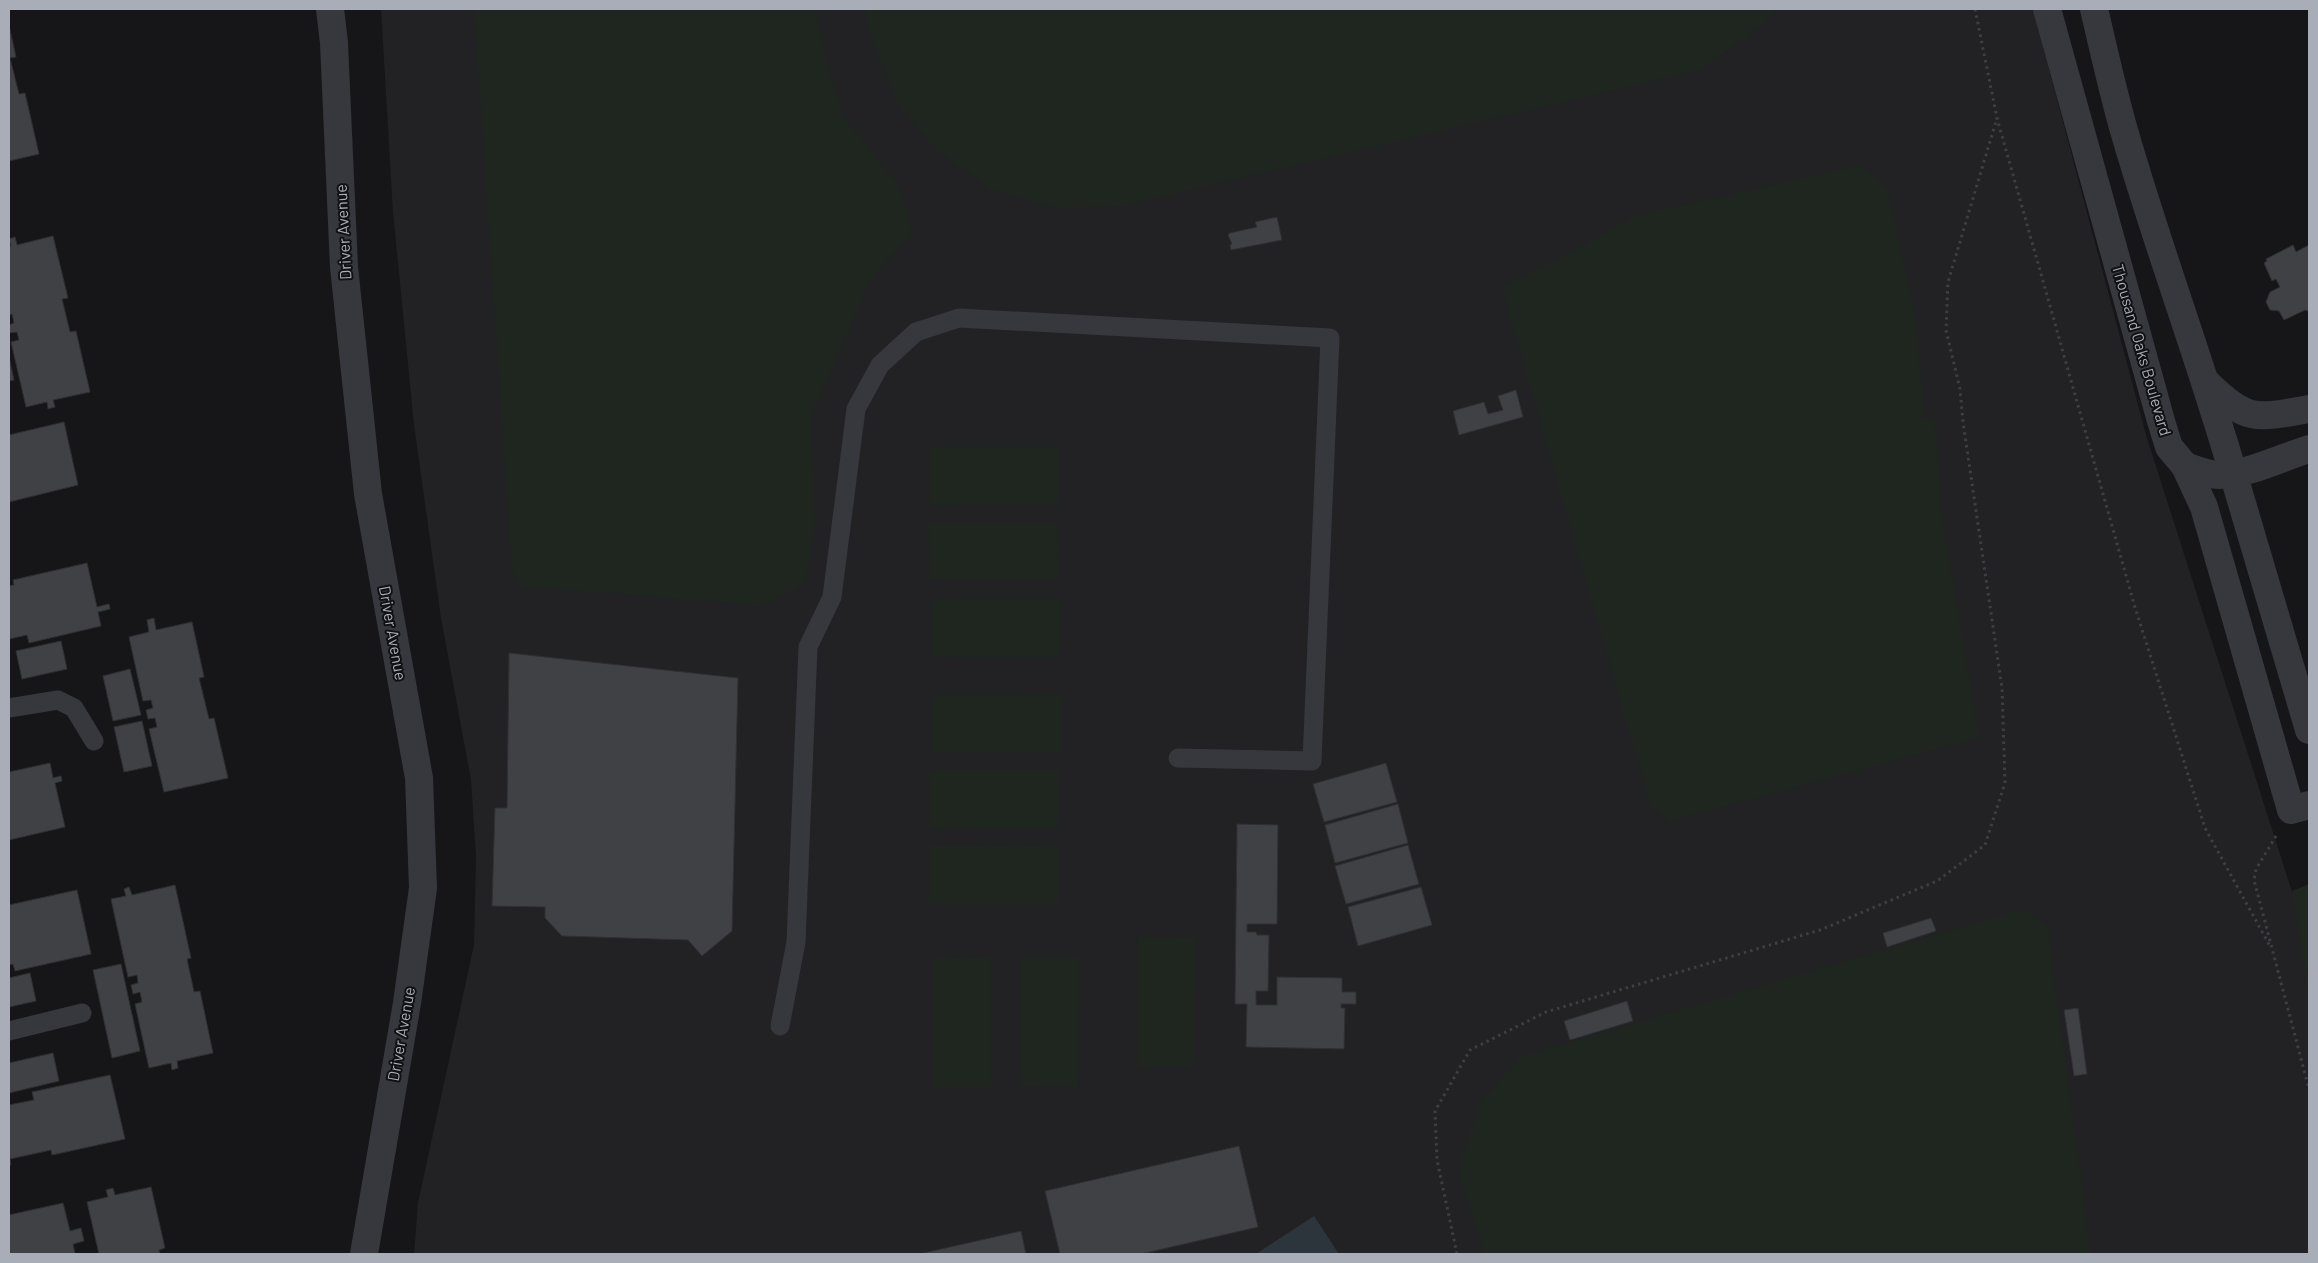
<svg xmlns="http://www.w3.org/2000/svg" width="2318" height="1263" viewBox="0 0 2318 1263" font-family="Barlow,sans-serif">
  <rect width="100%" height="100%" fill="#161618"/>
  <!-- built -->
  <polygon fill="#222225" points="381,9 2033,9 2146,435 2309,945 2309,1254 414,1254 418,1203 474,945 476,857 471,780 441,618 414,425 393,212"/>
  <!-- green -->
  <g fill="#1e261f">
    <polygon points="474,9 817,9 816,19 841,113 900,188 912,233 870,281 811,417 815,528 805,582 764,606 521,586 512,572"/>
    <polygon points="866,9 1774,9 1764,23 1700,70 1122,206 1055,208 990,189 933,147 895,100 866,21"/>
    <polygon points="1861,165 1887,188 1916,319 1924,419 1935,419 1941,513 1979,738 1670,821 1650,805 1501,286 1538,270 1635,216"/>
    <polygon points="929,447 1058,447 1058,504 929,505"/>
    <polygon points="928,523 1057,523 1058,580 929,580"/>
    <polygon points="931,599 1061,599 1060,657 932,657"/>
    <polygon points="1061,694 1061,752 932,752 931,695"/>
    <polygon points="929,771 1058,771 1058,828 929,829"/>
    <polygon points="1058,845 1058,903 929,903 929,846"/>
    <polygon points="2309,884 2309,999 2292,891"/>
    <polygon points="2023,909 2047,925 2091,1254 1484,1254 1458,1169 1480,1103 1520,1057"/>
    <polygon points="1138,937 1195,938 1194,1067 1137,1067"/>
    <polygon points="934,957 991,958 991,1087 933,1087"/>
    <polygon points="1022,957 1079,957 1078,1087 1021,1086"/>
  </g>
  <!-- water -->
  <polygon fill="#2c353c" points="1314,1216 1339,1254 1256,1254"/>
  <!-- building -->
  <g fill="#404145" stroke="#303034">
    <polygon points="9,25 16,57 10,58 19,94 25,93 39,154 9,161"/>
    <polygon points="1277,217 1282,240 1231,250 1230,245 1232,244 1228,235 1230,233 1257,227 1255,222"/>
    <polygon points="53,236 68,298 62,299 70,332 76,331 90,392 53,400 55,407 48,409 47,402 26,407 11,342 19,340 17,332 9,333 9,325 14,323 12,314 9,315 9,246 11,246 9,239 15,237 17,245"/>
    <polygon points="2293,245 2296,252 2309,245 2309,311 2305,310 2284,320 2279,311 2270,310 2266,302 2270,292 2280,287 2276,279 2272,281 2264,263 2267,261 2266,259"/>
    <polygon points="9,357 14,380 9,381"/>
    <polygon points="1516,390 1523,417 1459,435 1453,411 1484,402 1488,414 1503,410 1498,396"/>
    <polygon points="64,422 78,485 9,502 9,435"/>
    <polygon points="87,563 97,607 109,604 110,609 98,612 101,626 29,643 27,635 9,639 9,586 14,585 13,580"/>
    <polygon points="154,618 156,630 192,622 204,677 199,678 209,719 214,718 228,778 164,792 149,729 157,727 155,718 148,719 146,710 153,708 151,700 143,701 129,637 149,632 147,620"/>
    <polygon points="61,641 67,669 22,679 16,651"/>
    <polygon points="509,653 738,678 732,931 702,956 688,940 562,936 545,918 545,907 492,906 495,808 507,808"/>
    <polygon points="130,669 141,715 113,721 103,676"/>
    <polygon points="142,721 152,766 124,772 114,727"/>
    <polygon points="50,763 53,778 61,776 62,781 55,783 65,827 9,840 9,772"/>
    <polygon points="1386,763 1397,802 1324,822 1313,784"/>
    <polygon points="1398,804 1408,843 1335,863 1325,825"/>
    <polygon points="1237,824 1278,825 1277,924 1247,924 1247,932 1256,932 1257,935 1269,935 1268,991 1256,991 1256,1005 1277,1005 1277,977 1342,978 1342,992 1356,992 1356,1004 1341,1004 1341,1008 1345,1008 1344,1049 1246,1047 1247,1004 1235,1004"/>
    <polygon points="1408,845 1419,884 1346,904 1335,866"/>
    <polygon points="175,885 191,958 187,959 194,992 200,991 213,1053 177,1061 178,1068 172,1070 171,1063 149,1068 135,1004 142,1002 140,992 133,994 131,985 138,983 137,975 128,977 111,899 126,896 124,889 129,887 132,895"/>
    <polygon points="1421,887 1432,925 1358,946 1348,907"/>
    <polygon points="77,890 91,954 15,971 13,964 9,965 9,905"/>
    <polygon points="1931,918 1936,931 1887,947 1883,933"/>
    <polygon points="121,964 140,1051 112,1058 93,970"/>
    <polygon points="30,973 36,1001 9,1007 9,978"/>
    <polygon points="1627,1001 1633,1021 1570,1040 1564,1021"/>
    <polygon points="2078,1008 2087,1074 2074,1076 2064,1010"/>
    <polygon points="53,1053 59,1081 9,1093 9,1063"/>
    <polygon points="110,1075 125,1139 52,1155 51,1150 10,1159 11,1165 9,1165 9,1105 34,1100 32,1092"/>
    <polygon points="1239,1146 1258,1227 1141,1254 1060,1254 1045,1191"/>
    <polygon points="151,1187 165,1248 159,1250 160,1254 99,1254 87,1202 108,1197 106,1190 113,1188 115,1195"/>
    <polygon points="63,1203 70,1231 81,1228 84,1241 73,1244 75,1254 9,1254 9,1215"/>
    <polygon points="1021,1231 1026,1254 919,1254"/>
  </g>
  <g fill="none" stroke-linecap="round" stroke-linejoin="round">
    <!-- path -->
    <g stroke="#3d3f44" stroke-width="3" stroke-dasharray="2.5 4" stroke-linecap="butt">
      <polyline points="1975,9 1997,118 2134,604 2205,828 2271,948"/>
      <polyline points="2276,836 2256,869 2254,880 2309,1089"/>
      <polyline points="1457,1254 1437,1160 1435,1111 1470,1050 1546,1012 1820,930 1937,881 1985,845 2005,783 2002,688 1963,422 1960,389 1946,330 1948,282 1997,118"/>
    </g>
    <!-- service -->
    <g stroke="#37383d" stroke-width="19">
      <polyline points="9,708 58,700 74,708 94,741"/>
      <polyline points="780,1026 796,942 808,647 832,597 856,409 880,365 916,332 959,318 1330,338 1312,761 1178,758"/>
      <polyline points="9,1031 82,1013"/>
    </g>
    <!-- minor -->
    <g stroke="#37383d" stroke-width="28">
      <path d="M2207 383C2247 423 2257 418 2309 409"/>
      <polyline points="2185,466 2204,507 2291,810 2309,805"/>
      <path d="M2185 466C2196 470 2207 475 2219 475 2250 474 2280 458 2309 449"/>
      <polyline points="2233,473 2309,730"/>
    </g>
    <!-- tertiary -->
    <g stroke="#37383d" stroke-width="28">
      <polyline points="330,9 334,43 344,267 368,494 419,778 423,888 407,1003 364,1254"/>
      <polyline points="2047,9 2161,421 2169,447 2185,466"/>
      <path d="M2094 9C2104 51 2113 93 2125 134 2158 248 2200 359 2233 473"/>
    </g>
  </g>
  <g text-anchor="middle" stroke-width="4" stroke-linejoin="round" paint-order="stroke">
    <!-- street labels -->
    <g font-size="16" fill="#a8adb8" stroke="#111113">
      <text transform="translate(343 232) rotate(-93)" y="6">Driver Avenue</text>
      <text transform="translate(2142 350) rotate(74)" y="6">Thousand Oaks Boulevard</text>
      <text transform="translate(393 633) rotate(80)" y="6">Driver Avenue</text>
      <text transform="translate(401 1034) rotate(-80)" y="6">Driver Avenue</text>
    </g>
  </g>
  <!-- border -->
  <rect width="2318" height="1263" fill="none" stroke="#a8adb8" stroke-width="20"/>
</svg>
